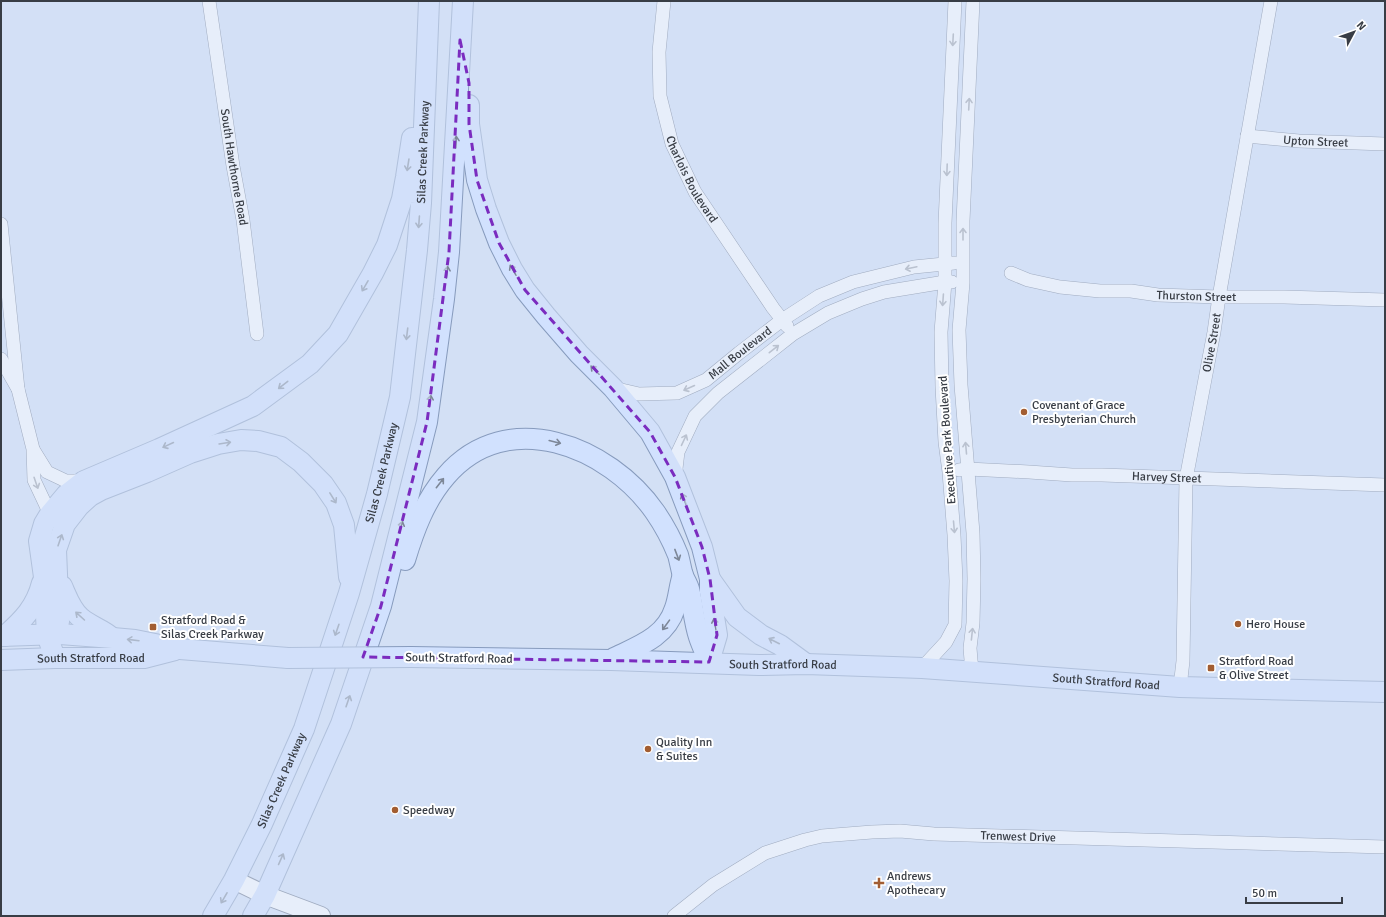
<svg xmlns="http://www.w3.org/2000/svg" width="1386" height="917" viewBox="0 0 1386 917" font-family="Signika,sans-serif">
  <rect width="100%" height="100%" fill="#d3e0f5"/>
  <g fill="none" stroke-linecap="round" stroke-linejoin="round">
    <!-- street casing -->
    <g stroke="#636d80" stroke-width="14">
      <g id="street">
        <path id="s1" d="M209 1 233 166 243 220 257 334"/>
        <path id="s2" d="M664 1 659 52 660 96 672 144 695 192 773 308 787 326"/>
        <path id="s3" d="M1247 136 1299 141 1385 144"/>
        <polyline points="1,224 18,389"/>
        <path id="s4" d="M1011 273 1028 280 1060 287 1100 291H1131L1158 295 1219 297H1284L1385 300"/>
        <polyline points="1,359 18,389 33,449 34,480 50,514"/>
        <path id="s5" d="M613 388 639 394 677 393 706 380 739 353 782 320 819 296 853 282 914 267 954 263"/>
        <polyline points="34,451 47,472 66,481 84,481"/>
        <path id="s6" d="M959 470 968 469 1029 472 1072 475H1102L1385 485"/>
        <polyline points="675,477 678,452 695,416 718,393 793,334 828,313 862,299 884,292 945,282 952,282"/>
        <polyline points="922,668 946,642 955,625 956,581 954,535 949,472 945,442 942,387 941,332 945,282 945,223 955,1"/>
        <polyline points="972,672 970,648 973,623 974,579 973,533 961,385 959,330 963,283 963,221 973,1"/>
        <path id="s7" d="M1180 687 1183 661 1186 479 1214 332 1219 297 1271 1"/>
        <path id="s8" d="M674 916 713 885 765 853 805 840 822 836 872 832 900 831 934 834 1385 847"/>
      </g>
    </g>
    <!-- secondary casing -->
    <g stroke="#636d80" stroke-width="20">
      <polyline id="secondary" points="234,880 265,895 321,916"/>
    </g>
    <!-- primary casing -->
    <g stroke="#879bbd" stroke-width="22">
      <g id="primary">
        <polyline points="469,105 469,124 477,180 486,209 499,243 512,269 525,290 546,316 579,354 613,388 650,432 675,477 702,547 710,579 710,592 717,635 709,662"/>
        <path d="M405 560C414 530 425 500 446 476 507 405 609 446 655 512 664 525 672 540 678 555 680 562 681 569 683 576 685 580 688 585 689 589 693 605 694 622 699 637 702 646 706 654 709 662"/>
        <polyline points="710,579 737,617 761,635 780,645 806,664"/>
        <path d="M62 586C67 597 71 610 81 618 90 626 102 629 111 637"/>
        <polyline points="59,622 56,550 65,524 79,506 90,496 101,490 147,472 190,453 218,444 241,440 258,441 281,447 301,462 323,484 336,503 344,525 349,577"/>
        <polyline points="1,636 60,634 113,638 135,640 180,649 288,658"/>
        <path d="M5 636C23 620 36 607 42 583"/>
        <path id="s9" d="M411 657 611 660 759 665 806 664 922 668 1180 687 1385 692"/>
        <polyline points="55,658 47,635 44,577 39,541 44,524 50,514 66,495 84,481 159,449 253,406 310,364 338,334 373,273 387,245 402,199 406,177 412,138"/>
        <path d="M614 658C639 646 666 637 675 608 679 597 679 586 683 575"/>
        <path id="s10" d="M1 660 55 658H144L175 650"/>
        <path id="s11" d="M213 916 234 880 262 824 304 729 349 593 377 494 400 397 417 250 421 203 429 1"/>
        <polyline points="253,916 265,895 341,724 381,606 427,422 444,299 449,252 463,1"/>
      </g>
    </g>
    <!-- street -->
    <use href="#street" stroke="#fff" stroke-width="13"/>
    <!-- secondary -->
    <use href="#secondary" stroke="#fff" stroke-width="18"/>
    <!-- primary -->
    <use href="#primary" stroke="#d1e1fe" stroke-width="20"/>
    <!-- primary-bridge casing -->
    <g stroke="#879bbd" stroke-width="22" stroke-linecap="butt">
      <polyline id="primary-bridge" points="288,658 411,657"/>
    </g>
    <!-- primary-bridge -->
    <use href="#primary-bridge" stroke="#d1e1fe" stroke-width="20"/>
  </g>
  <!-- one-way arrows -->
  <defs><path id="oneway-shaft" d="M-6 0H5M1.5-3L5.5 0L1.5 3" fill="none" stroke-width="1.6" stroke-linecap="round" stroke-linejoin="round"/></defs>
  <g stroke="#9c9ea2">
    <use href="#oneway-shaft" transform="translate(953 40) rotate(93)"/>
    <use href="#oneway-shaft" transform="translate(969 104) rotate(-87)"/>
    <use href="#oneway-shaft" transform="translate(947 170) rotate(92)"/>
    <use href="#oneway-shaft" transform="translate(963 234) rotate(-90)"/>
    <use href="#oneway-shaft" transform="translate(911 268) rotate(168)"/>
    <use href="#oneway-shaft" transform="translate(943 300) rotate(94)"/>
    <use href="#oneway-shaft" transform="translate(774 349) rotate(-38)"/>
    <use href="#oneway-shaft" transform="translate(689 388) rotate(156)"/>
    <use href="#oneway-shaft" transform="translate(684 440) rotate(-65)"/>
    <use href="#oneway-shaft" transform="translate(966 448) rotate(-95)"/>
    <use href="#oneway-shaft" transform="translate(36 483) rotate(71)"/>
    <use href="#oneway-shaft" transform="translate(954 527) rotate(85)"/>
    <use href="#oneway-shaft" transform="translate(972 634) rotate(-84)"/>
  </g>
  <g stroke="#7d8798">
    <use href="#oneway-shaft" transform="translate(456 142) rotate(-87)"/>
    <use href="#oneway-shaft" transform="translate(408 165) rotate(99)"/>
    <use href="#oneway-shaft" transform="translate(419 222) rotate(94)"/>
    <use href="#oneway-shaft" transform="translate(513 270) rotate(-120)"/>
    <use href="#oneway-shaft" transform="translate(447 272) rotate(-84)"/>
    <use href="#oneway-shaft" transform="translate(365 286) rotate(120)"/>
    <use href="#oneway-shaft" transform="translate(407 334) rotate(97)"/>
    <use href="#oneway-shaft" transform="translate(595 370) rotate(-135)"/>
    <use href="#oneway-shaft" transform="translate(283 385) rotate(142)"/>
    <use href="#oneway-shaft" transform="translate(430 401) rotate(-82)"/>
    <use href="#oneway-shaft" transform="translate(555 442) rotate(14)"/>
    <use href="#oneway-shaft" transform="translate(225 443) rotate(-9)"/>
    <use href="#oneway-shaft" transform="translate(168 445) rotate(155)"/>
    <use href="#oneway-shaft" transform="translate(440 483) rotate(-52)"/>
    <use href="#oneway-shaft" transform="translate(333 498) rotate(58)"/>
    <use href="#oneway-shaft" transform="translate(684 499) rotate(-111)"/>
    <use href="#oneway-shaft" transform="translate(401 527) rotate(-76)"/>
    <use href="#oneway-shaft" transform="translate(60 540) rotate(-71)"/>
    <use href="#oneway-shaft" transform="translate(677 555) rotate(69)"/>
    <use href="#oneway-shaft" transform="translate(80 616) rotate(-138)"/>
    <use href="#oneway-shaft" transform="translate(715 624) rotate(-100)"/>
    <use href="#oneway-shaft" transform="translate(666 625) rotate(126)"/>
    <use href="#oneway-shaft" transform="translate(337 630) rotate(109)"/>
    <use href="#oneway-shaft" transform="translate(133 640) rotate(-173)"/>
    <use href="#oneway-shaft" transform="translate(774 641) rotate(-153)"/>
    <use href="#oneway-shaft" transform="translate(348 701) rotate(-71)"/>
    <use href="#oneway-shaft" transform="translate(281 859) rotate(-66)"/>
    <use href="#oneway-shaft" transform="translate(224 898) rotate(120)"/>
  </g>
  <!-- marked area -->
  <path d="M0 0H1386V917H0ZM460 40 469 83V124L477 180 499 243 525 290 650 432 675 477 702 547 710 579 717 635 709 662 363 657 381 606 427 422 449 252Z" fill="#d3e0f5" fill-opacity=".55" fill-rule="evenodd"/>
  <path fill="none" stroke="#7b2cbf" stroke-width="3" stroke-dasharray="8 5" stroke-linejoin="round" d="M460 40 469 83V124L477 180 499 243 525 290 650 432 675 477 702 547 710 579 717 635 709 662 363 657 381 606 427 422 449 252Z"/>
  <!-- markers -->
  <g fill="#a25d31" stroke="#fff" stroke-width="1.5">
    <circle cx="1024" cy="412" r="4"/>
    <circle cx="1238" cy="624" r="4"/>
    <rect x="149" y="623" width="8" height="8" rx="2"/>
    <rect x="1207" y="664" width="8" height="8" rx="2"/>
    <circle cx="648" cy="749" r="4"/>
    <circle cx="395" cy="810" r="4"/>
    <path d="M877 877h4v4h4v4h-4v4h-4v-4h-4v-4h4z"/>
  </g>
  <g text-anchor="middle" stroke-width="4" stroke-linejoin="round" paint-order="stroke">
    <!-- street labels -->
    <g font-size="12" fill="#383d45" stroke="#fff">
      <text dy="4" stroke="none"><textPath href="#s3" startOffset="69">Upton Street</textPath></text>
      <text dy="4" stroke="none"><textPath href="#s11" startOffset="800">Silas Creek Parkway</textPath></text>
      <text dy="4" stroke="none"><textPath href="#s1" startOffset="168">South Hawthorne Road</textPath></text>
      <text dy="4" stroke="none"><textPath href="#s2" startOffset="185">Charlois Boulevard</textPath></text>
      <text dy="4" stroke="none"><textPath href="#s4" startOffset="188">Thurston Street</textPath></text>
      <text dy="4" stroke="none"><textPath href="#s7" startOffset="347">Olive Street</textPath></text>
      <text dy="4" stroke="none"><textPath href="#s5" startOffset="140">Mall Boulevard</textPath></text>
      <text transform="translate(947 440) rotate(-94)" y="4">Executive Park Boulevard</text>
      <text dy="4" stroke="none"><textPath href="#s11" startOffset="476">Silas Creek Parkway</textPath></text>
      <text dy="4" stroke="none"><textPath href="#s6" startOffset="208">Harvey Street</textPath></text>
      <text dy="4" stroke="none"><textPath href="#s10" startOffset="90">South Stratford Road</textPath></text>
      <text transform="translate(459 658) rotate(1)" y="4">South Stratford Road</text>
      <text dy="4" stroke="none"><textPath href="#s9" startOffset="372">South Stratford Road</textPath></text>
      <text dy="4" stroke="none"><textPath href="#s9" startOffset="696">South Stratford Road</textPath></text>
      <text dy="4" stroke="none"><textPath href="#s11" startOffset="152">Silas Creek Parkway</textPath></text>
      <text dy="4" stroke="none"><textPath href="#s8" startOffset="367">Trenwest Drive</textPath></text>
    </g>
    <!-- poi labels -->
    <g font-size="12" fill="#383d45" stroke="#fff" text-anchor="start">
      <text x="1032" y="409">Covenant of Grace<tspan x="1032" dy="14">Presbyterian Church</tspan></text>
      <text x="161" y="624">Stratford Road &amp;<tspan x="161" dy="14">Silas Creek Parkway</tspan></text>
      <text x="1246" y="628">Hero House</text>
      <text x="1219" y="665">Stratford Road<tspan x="1219" dy="14">&amp; Olive Street</tspan></text>
      <text x="656" y="746">Quality Inn<tspan x="656" dy="14">&amp; Suites</tspan></text>
      <text x="403" y="814">Speedway</text>
      <text x="887" y="880">Andrews<tspan x="887" dy="14">Apothecary</tspan></text>
    </g>
  </g>
  <!-- border -->
  <rect width="1386" height="917" fill="none" stroke="#383d45" stroke-width="4"/>
  <!-- north arrow -->
  <g transform="translate(1354 32) rotate(49)" stroke="#ffffff" stroke-width="3" paint-order="stroke">
  <path d="M0-3L7 15L0 10L-7 15Z" fill="#383d45"/>
  <text y="-6" font-size="11" font-weight="bold" text-anchor="middle" fill="#383d45">N</text>
  </g>
  <!-- scale -->
  <path d="M1246 897v6h96v-6" fill="none" stroke="#383d45" stroke-width="2"/>
  <text x="1252" y="897" font-size="12" fill="#383d45" stroke="#ffffff" stroke-width="3" paint-order="stroke">50 m</text>
</svg>
